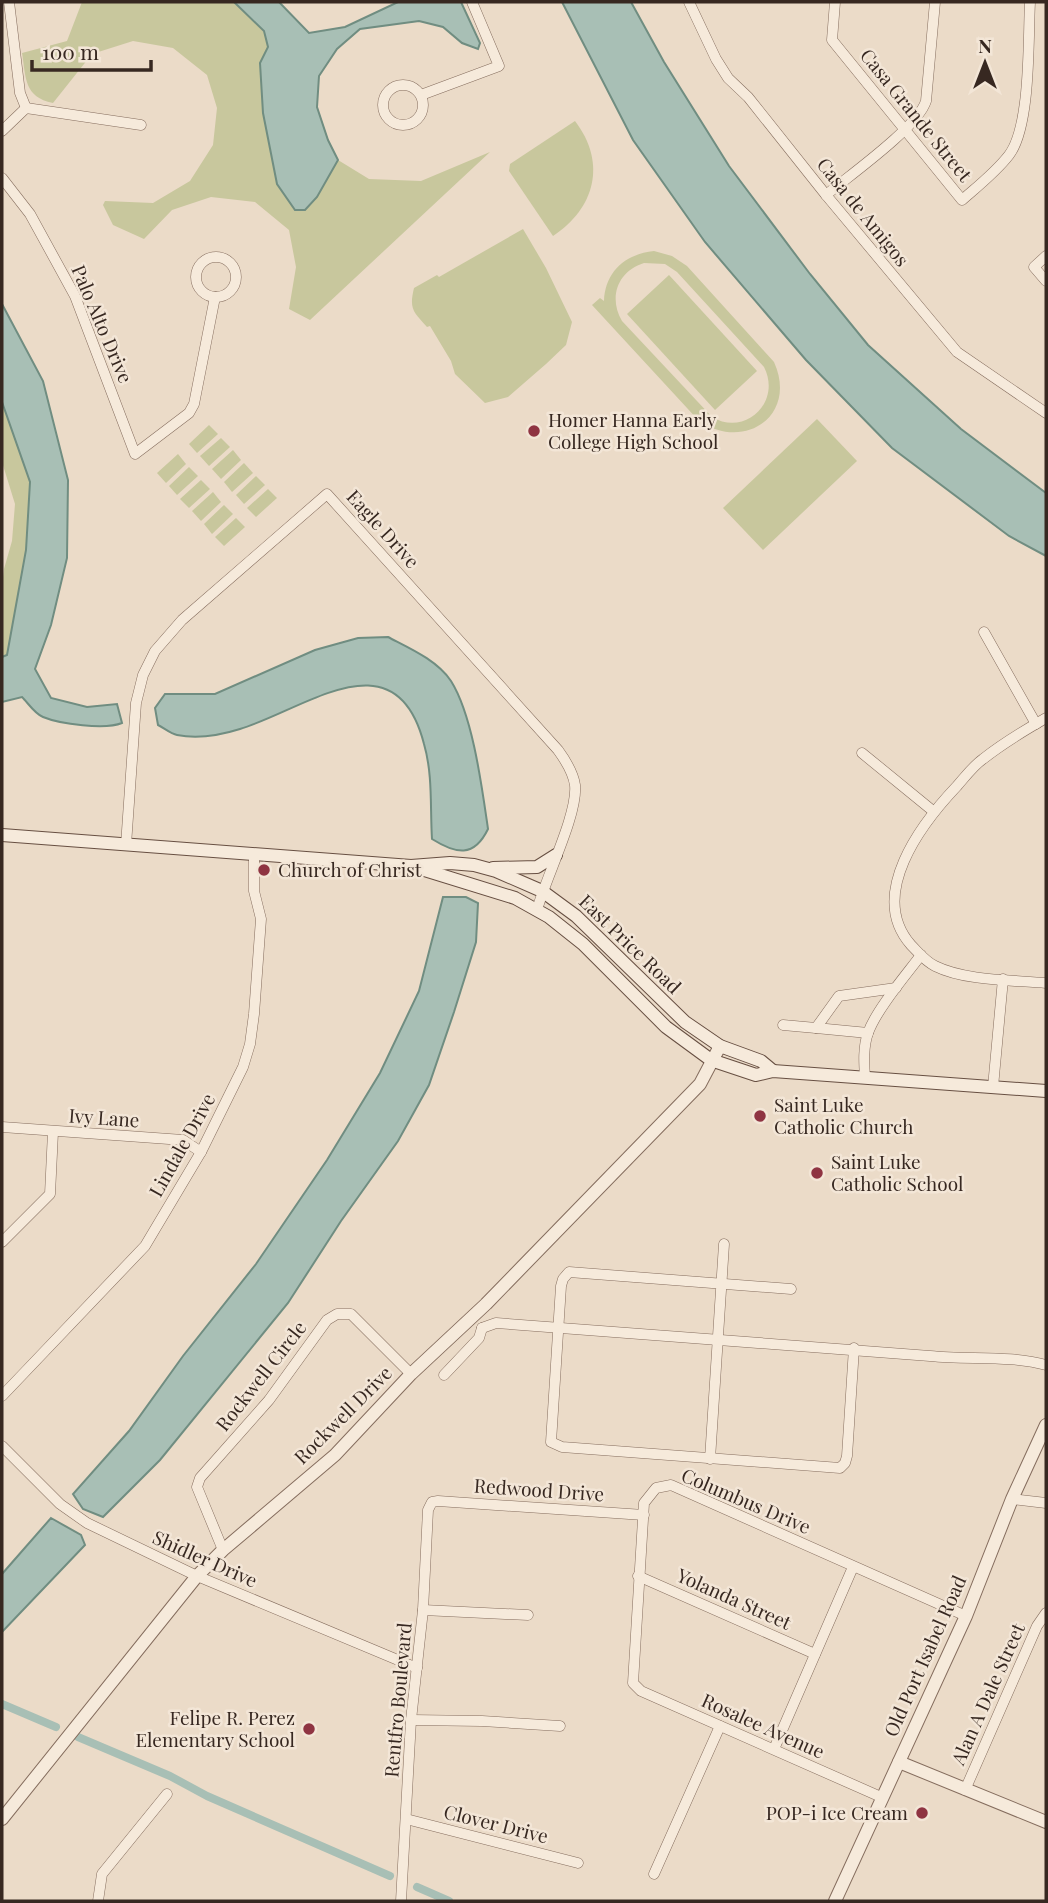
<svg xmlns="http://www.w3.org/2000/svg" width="1048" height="1903" viewBox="0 0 1048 1903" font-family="'Playfair Display',serif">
  <rect width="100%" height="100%" fill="#ebdbc8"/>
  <!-- green -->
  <g fill="#c8c79d" fill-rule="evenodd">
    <path d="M82 2H234L264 32 268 47 260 63 263 113 331 170 338 160 369 179 421 181 490 152 310 320 289 309 296 267 289 230 255 202 211 197 172 210 144 239 113 225 103 205 105 201 153 203 190 181 213 145 217 108 207 75 173 48 133 41 92 54 53 103C24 97 26 78 22 53L67 41Z"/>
    <path d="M575 121C607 163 595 208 553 236L509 171 510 164Z"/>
    <path d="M523 229 546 268 572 322 566 345 546 364 508 397 485 403 455 374 451 361 430 326 427 327C413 311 409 309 414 288L437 275 439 277Z"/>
    <path d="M654 251 672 256 687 266 774 362C798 415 745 452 699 421L592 305 600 298 604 301C605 272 625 254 654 251ZM644 263 665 264 677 272 764 367C782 402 745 437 712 417L622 321C608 297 618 271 644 263Z"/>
    <polygon points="669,275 757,371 715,410 627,314"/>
    <polygon points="2,402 30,482 26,550 7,656 2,657 2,585 4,569 12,541 15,504 2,462"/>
    <polygon points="817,419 857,461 763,550 723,508"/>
    <polygon points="209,425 218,434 197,453 189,444"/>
    <polygon points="221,438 230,447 209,466 200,456"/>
    <polygon points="233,450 241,460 221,479 212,469"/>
    <polygon points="178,454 186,464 166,483 157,473"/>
    <polygon points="244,463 253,473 232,492 224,482"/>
    <polygon points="189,467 198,476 177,495 169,486"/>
    <polygon points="256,476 265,485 244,504 236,495"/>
    <polygon points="201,480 210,489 189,508 180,499"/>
    <polygon points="268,489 277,498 256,517 247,508"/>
    <polygon points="213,492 221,502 201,521 192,511"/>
    <polygon points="224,505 233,514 212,534 204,524"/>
    <polygon points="236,518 245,527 224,546 215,537"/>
  </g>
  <!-- water -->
  <g fill="#a8bfb5" stroke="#708d81" stroke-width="2">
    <polygon points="234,2 279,2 309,33 345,27 398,2 461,2 480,43 478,49 462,43 443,27 419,21 360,29 337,49 319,76 317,107 328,140 338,160 317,197 305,210 295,210 277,184 263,113 260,63 268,47 264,31"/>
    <polygon points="562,2 631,2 664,62 729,166 810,274 868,345 961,429 1046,493 1046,556 1009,536 892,448 806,360 705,242 633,140"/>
    <path d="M2 304 43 381 68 480 67 558 51 625 35 669 51 698 87 707 117 704 122 723C105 730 60 724 43 717 35 714 28 703 22 697L2 702V657L7 655 26 550 30 482 2 402Z"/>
    <path d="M388 637C409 648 437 660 451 681 473 716 482 788 488 829 474 858 456 854 432 839 430 808 433 775 424 744 396 634 306 709 240 729 221 735 197 739 177 735 171 734 164 728 158 725L155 708 165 694H215L315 650 358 638Z"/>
    <polygon points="443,897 466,897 478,903 476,942 454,1012 429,1085 398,1141 341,1221 288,1303 160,1460 103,1517 83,1509 73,1494 129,1431 183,1356 256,1264 327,1160 380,1073 419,991"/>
    <polygon points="51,1518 81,1535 85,1545 2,1632 2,1574"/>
  </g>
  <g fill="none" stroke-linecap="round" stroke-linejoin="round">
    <!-- canal -->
    <g stroke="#a8bfb5" stroke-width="8">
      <polyline points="2,1704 56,1727"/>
      <polyline points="78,1737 170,1776 207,1796 390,1876"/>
      <polyline points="417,1887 449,1901"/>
    </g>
    <!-- minor casing -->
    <g stroke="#856d5e" stroke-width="11">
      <g id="minor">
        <polyline points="9,2 20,93 26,108"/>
        <polyline points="689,2 716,59 728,78 748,97 826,195 957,352 1046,413"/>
        <path d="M835 2 832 40 962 200C978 186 996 172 1009 155 1031 126 1028 40 1030 2"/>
        <circle cx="403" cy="105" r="20"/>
        <polyline points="421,95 499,66 472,2"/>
        <polyline points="26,108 141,125"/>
        <polyline points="2,131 26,108"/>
        <polyline points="2,178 30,214 75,296 135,454 189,413 194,404 215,297"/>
        <path d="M826 195C850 175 918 127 926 101L935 2"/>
        <polyline points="1046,256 1034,267 1046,281"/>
        <circle cx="216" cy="277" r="20"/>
        <polyline points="984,632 1036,724"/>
        <path d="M1046 718C1025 730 1002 744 983 759 973 766 965 777 957 786 921 824 867 895 911 945 919 953 925 961 935 966 965 981 1013 980 1046 983"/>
        <polyline points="862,753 933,811"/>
        <path d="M126 845 136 703 143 675 155 651 182 620 327 494 558 750C566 761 573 772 575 785 578 814 546 877 537 910"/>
        <polyline points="783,1025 816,1028"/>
        <polyline points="868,1033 816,1028 839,996 896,988"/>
        <path d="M865 1077C864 1063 863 1047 868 1033 876 1010 906 975 921 955"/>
        <polyline points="993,1087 1003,979"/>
        <polyline points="2,1127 183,1140 201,1152"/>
        <polyline points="2,1242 50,1194 53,1132"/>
        <polyline points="791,1289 569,1272 563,1279 561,1286 551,1442 562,1447 840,1468 845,1463 847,1456 854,1348"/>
        <path d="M482 1328 496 1323C641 1335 786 1344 930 1356 968 1360 1010 1355 1046 1365"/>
        <polyline points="444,1375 479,1338 482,1328"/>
        <polyline points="2,1396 145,1246 201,1152 243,1067 250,1044 254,1014 261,919 254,891 254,854"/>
        <polyline points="2,1446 60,1504 87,1523 197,1576 417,1668"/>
        <polyline points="710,1459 724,1244"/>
        <polyline points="1012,1499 1046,1503"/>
        <polyline points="223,1550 197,1487 200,1478 269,1400 327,1320 337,1314 351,1314 411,1374"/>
        <polyline points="638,1576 815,1654"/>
        <polyline points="423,1610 528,1615"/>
        <polyline points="411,1720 482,1721 560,1726"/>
        <polyline points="774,1749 853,1567"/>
        <polyline points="965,1790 1037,1626 1046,1613"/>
        <polyline points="881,1797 641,1691 633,1683 644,1503 656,1488 671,1485 966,1616"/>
        <polyline points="406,1819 578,1863"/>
        <polyline points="654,1874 720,1726"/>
        <polyline points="98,1901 102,1874 167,1794"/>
        <polyline points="401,1901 411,1720 423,1610 428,1510 432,1502 438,1501 644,1515"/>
      </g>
    </g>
    <!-- tertiary casing -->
    <g stroke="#856d5e" stroke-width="14">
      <g id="tertiary">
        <polyline points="899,1762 1046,1822"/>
        <polyline points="2,1819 197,1576 223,1550 335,1455 411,1374 486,1304 700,1084 720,1046"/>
        <polyline points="835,1901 966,1616 1012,1499 1046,1425"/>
      </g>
    </g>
    <!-- secondary casing -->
    <g stroke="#674f42" stroke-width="14">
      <g id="secondary">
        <polyline points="2,835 411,866 450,863 474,865 496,871 542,891 576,916 685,1022 720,1046 761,1061 773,1071"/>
        <polyline points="418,868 515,898 549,917 583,944 666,1027 711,1060 756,1075 773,1071 1046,1091"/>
        <polyline points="493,868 537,867 556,855"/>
      </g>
    </g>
    <!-- minor -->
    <use href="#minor" stroke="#f6eadb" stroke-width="10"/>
    <!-- tertiary -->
    <use href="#tertiary" stroke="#f6eadb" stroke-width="12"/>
    <!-- secondary -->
    <use href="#secondary" stroke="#f6eadb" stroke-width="12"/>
  </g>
  <!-- markers -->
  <g fill="#8f3442" stroke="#f3e6d7" stroke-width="2.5">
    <circle cx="534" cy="431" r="7"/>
    <circle cx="264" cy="870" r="7"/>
    <circle cx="760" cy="1116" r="7"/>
    <circle cx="817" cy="1173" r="7"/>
    <circle cx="309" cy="1729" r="7"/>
    <circle cx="922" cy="1813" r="7"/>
  </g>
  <g text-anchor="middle" stroke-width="5" stroke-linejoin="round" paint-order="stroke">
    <!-- street labels -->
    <g font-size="19" fill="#372821" stroke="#f3e6d7">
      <text transform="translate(916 115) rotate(51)" y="7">Casa Grande Street</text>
      <text transform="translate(863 212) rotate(51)" y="7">Casa de Amigos</text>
      <text transform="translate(102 324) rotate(67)" y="7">Palo Alto Drive</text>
      <text transform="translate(383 529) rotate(48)" y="7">Eagle Drive</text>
      <text transform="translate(630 944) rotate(44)" y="7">East Price Road</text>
      <text transform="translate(104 1118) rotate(4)" y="7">Ivy Lane</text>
      <text transform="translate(182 1145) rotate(-61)" y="7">Lindale Drive</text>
      <text transform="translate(261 1376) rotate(-52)" y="7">Rockwell Circle</text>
      <text transform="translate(343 1415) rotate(-45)" y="7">Rockwell Drive</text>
      <text transform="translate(539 1490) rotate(4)" y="7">Redwood Drive</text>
      <text transform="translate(746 1501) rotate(23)" y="7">Columbus Drive</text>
      <text transform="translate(205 1559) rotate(24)" y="7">Shidler Drive</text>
      <text transform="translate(734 1599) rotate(24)" y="7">Yolanda Street</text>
      <text transform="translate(925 1656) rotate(-66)" y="7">Old Port Isabel Road</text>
      <text transform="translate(988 1694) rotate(-66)" y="7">Alan A Dale Street</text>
      <text transform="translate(398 1700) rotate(-85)" y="7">Rentfro Boulevard</text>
      <text transform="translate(763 1726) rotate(24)" y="7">Rosalee Avenue</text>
      <text transform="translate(496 1824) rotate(14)" y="7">Clover Drive</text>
    </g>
    <!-- poi labels -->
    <g font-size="19" fill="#372821" stroke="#f3e6d7" text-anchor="start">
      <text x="548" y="427">Homer Hanna Early<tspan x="548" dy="22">College High School</tspan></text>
      <text x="278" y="877">Church of Christ</text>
      <text x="774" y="1112">Saint Luke<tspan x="774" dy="22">Catholic Church</tspan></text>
      <text x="831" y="1169">Saint Luke<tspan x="831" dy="22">Catholic School</tspan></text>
      <text x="295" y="1725" text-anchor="end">Felipe R. Perez<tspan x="295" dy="22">Elementary School</tspan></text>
      <text x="908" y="1820" text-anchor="end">POP-i Ice Cream</text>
    </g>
  </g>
  <!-- border -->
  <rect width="1048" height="1903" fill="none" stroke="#372821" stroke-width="7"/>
  <!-- north arrow -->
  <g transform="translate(985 63)" stroke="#f3e6d7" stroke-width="5" paint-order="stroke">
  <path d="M0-5L12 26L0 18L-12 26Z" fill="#372821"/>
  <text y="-10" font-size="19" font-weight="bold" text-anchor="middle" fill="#372821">N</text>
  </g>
  <!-- scale -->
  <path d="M32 60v10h119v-10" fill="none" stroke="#372821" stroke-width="3.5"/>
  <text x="42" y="60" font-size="21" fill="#372821" stroke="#f3e6d7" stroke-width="5" paint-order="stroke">100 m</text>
</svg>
